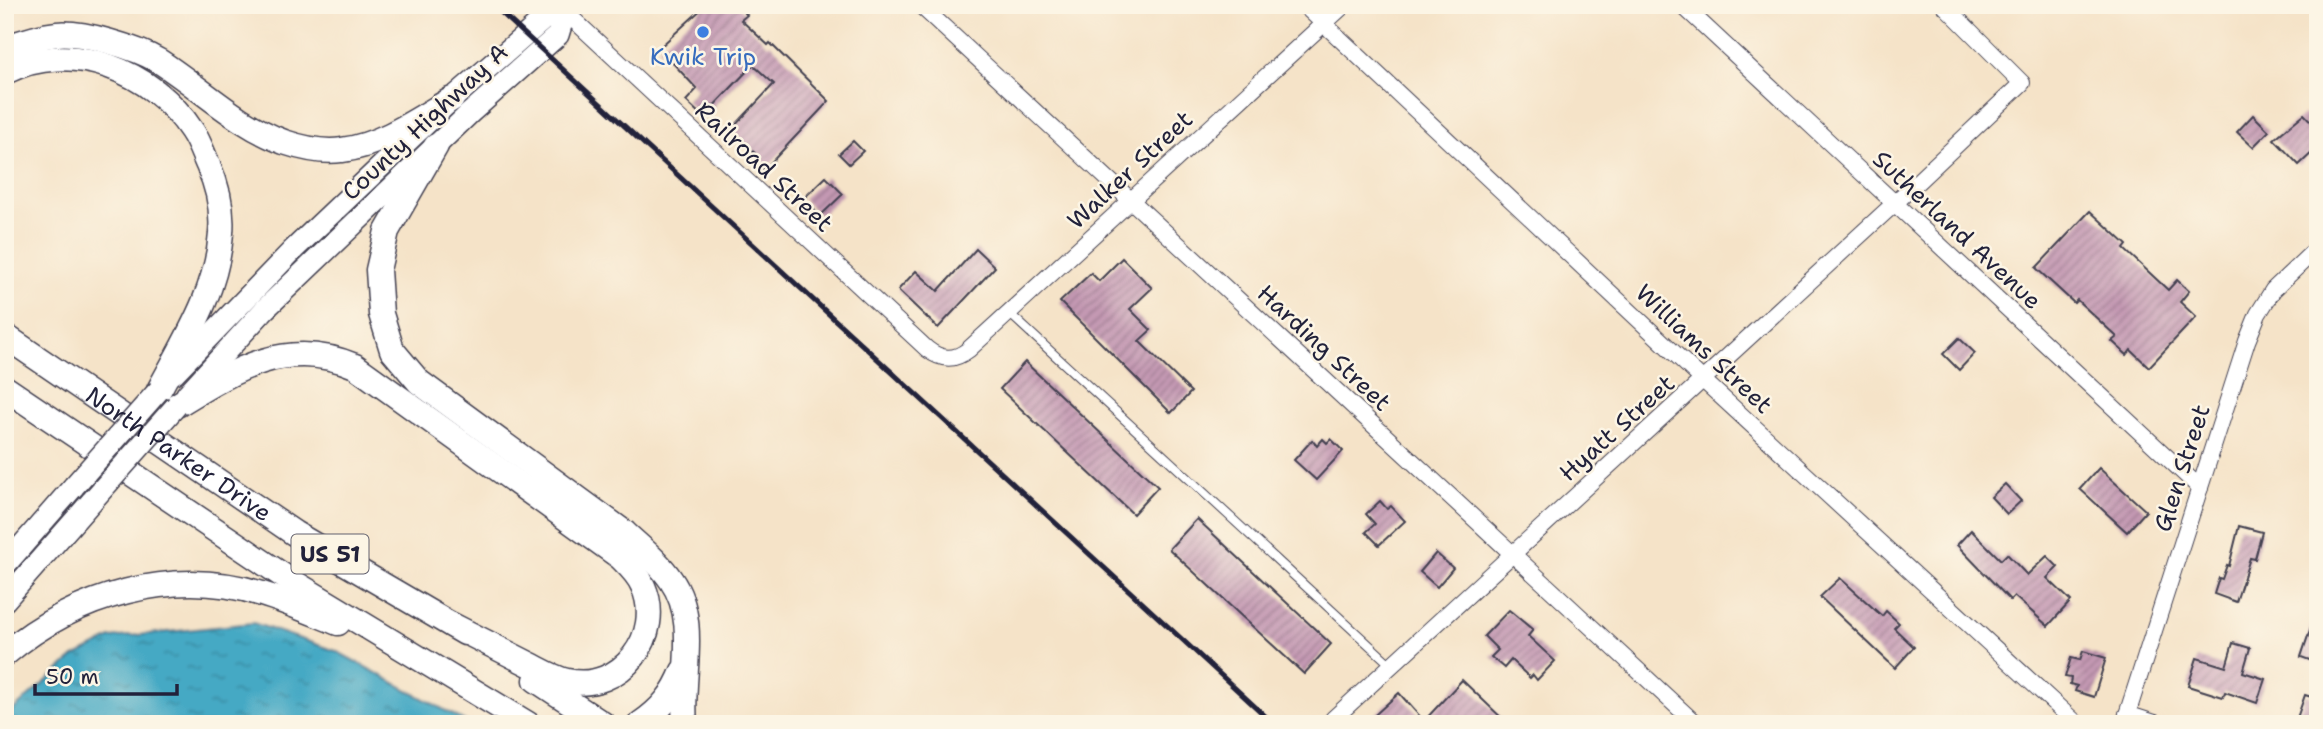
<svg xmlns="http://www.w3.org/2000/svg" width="2323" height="729" viewBox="0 0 2323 729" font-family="'Shantell Sans',sans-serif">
  <defs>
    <pattern id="water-ripples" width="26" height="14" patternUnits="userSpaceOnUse" patternTransform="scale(1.75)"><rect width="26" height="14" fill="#45a9c4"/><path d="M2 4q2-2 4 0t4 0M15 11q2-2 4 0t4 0" fill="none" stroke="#3989a0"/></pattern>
    <pattern id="building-hatch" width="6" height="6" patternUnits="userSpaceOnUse" patternTransform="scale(1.75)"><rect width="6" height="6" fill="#c499b3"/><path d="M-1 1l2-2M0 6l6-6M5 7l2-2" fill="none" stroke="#9f7c93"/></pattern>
  </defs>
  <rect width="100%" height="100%" fill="#fcf5e5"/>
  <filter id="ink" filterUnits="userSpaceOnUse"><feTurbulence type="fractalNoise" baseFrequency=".0143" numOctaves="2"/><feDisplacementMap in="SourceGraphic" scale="14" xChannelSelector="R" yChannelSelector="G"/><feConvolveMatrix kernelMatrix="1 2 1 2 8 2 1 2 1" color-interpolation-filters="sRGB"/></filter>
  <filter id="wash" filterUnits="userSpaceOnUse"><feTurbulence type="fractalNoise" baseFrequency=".00686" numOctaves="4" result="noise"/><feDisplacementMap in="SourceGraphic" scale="28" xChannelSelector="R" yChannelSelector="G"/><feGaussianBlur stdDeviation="1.57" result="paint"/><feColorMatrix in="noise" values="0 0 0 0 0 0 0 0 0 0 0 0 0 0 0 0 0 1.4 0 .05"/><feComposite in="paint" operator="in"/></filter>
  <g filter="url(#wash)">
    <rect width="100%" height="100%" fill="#f5e3c8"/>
    <!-- water -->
    <polygon fill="url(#water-ripples)" stroke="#346680" stroke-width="2" points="253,623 336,651 470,724 5,724 5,717 74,657 111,638"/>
    <g id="blocks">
      <!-- building -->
      <g fill="url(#building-hatch)">
        <polygon points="706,5 737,5 747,15 741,20 768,45 770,43 829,101 764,170 751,158 755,153 730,131 774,84 753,65 703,117 686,101 697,89 659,48"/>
        <polygon points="2304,114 2318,129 2318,147 2299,165 2274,139"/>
        <polygon points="2253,115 2269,131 2253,147 2237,132"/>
        <polygon points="853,141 863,151 849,164 839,154"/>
        <polygon points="826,177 843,194 820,216 803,199"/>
        <polygon points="2090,211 2127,245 2124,249 2168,290 2177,280 2189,291 2180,302 2196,317 2149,367 2131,350 2127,355 2112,341 2117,337 2077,300 2074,303 2036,268"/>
        <polygon points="976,249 995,267 938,328 898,290 916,271 938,291"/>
        <polygon points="1122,258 1152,288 1130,309 1151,330 1139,341 1191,392 1171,413 1060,302 1091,273 1099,281"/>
        <polygon points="1959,338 1975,353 1959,370 1943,354"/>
        <polygon points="1025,362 1158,487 1133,514 1000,389"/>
        <polygon points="1323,439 1327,443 1331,439 1343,451 1316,480 1294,460 1312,440 1317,446"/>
        <polygon points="2099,468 2146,511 2127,532 2080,489"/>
        <polygon points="2005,484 2021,501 2007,514 1991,497"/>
        <polygon points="1380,501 1387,509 1391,506 1405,521 1379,545 1366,532 1375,524 1366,514"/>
        <polygon points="1197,519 1331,644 1304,674 1169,549"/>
        <polygon points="2239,526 2262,532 2255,559 2250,558 2236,602 2214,594 2219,578 2222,579 2227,565 2229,566"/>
        <polygon points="1971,530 2001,560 2007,554 2027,575 2047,556 2058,567 2047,578 2071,601 2048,626 2014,596 2010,600 1957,545"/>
        <polygon points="1436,553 1453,568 1437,587 1420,572"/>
        <polygon points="1840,578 1882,616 1886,611 1899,623 1894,628 1914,647 1895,668 1820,597"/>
        <polygon points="1509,610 1533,630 1528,636 1555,661 1537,680 1533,675 1530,678 1511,660 1504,668 1491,657 1498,650 1484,636"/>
        <polygon points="2315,615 2318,615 2318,663 2301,657"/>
        <polygon points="2233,643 2250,648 2243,672 2265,679 2257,703 2225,692 2223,697 2188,686 2197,658 2226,667"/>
        <polygon points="2083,651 2106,658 2094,697 2075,691 2077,686 2070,684 2071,678 2065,677 2071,658 2080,660"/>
        <polygon points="1462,680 1508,724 1365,724 1399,693 1424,721"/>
        <polygon points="2305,695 2318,699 2318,724 2297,718"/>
      </g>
    </g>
  </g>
  <g filter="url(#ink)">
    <use href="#blocks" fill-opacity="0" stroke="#423f50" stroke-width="2"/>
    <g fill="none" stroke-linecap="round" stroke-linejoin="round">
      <!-- service casing -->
      <g stroke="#423f50" stroke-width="10">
        <polyline id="service" points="1009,313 1391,665"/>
      </g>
      <!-- minor casing -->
      <g stroke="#423f50" stroke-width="18">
        <g id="minor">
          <polyline points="920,5 1696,724"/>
          <polyline points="1304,5 1703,380 2077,724"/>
          <polyline points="1682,5 2200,488"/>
          <path d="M560 7 927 349C941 360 954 361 968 350L1344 5"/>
          <polyline points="2127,714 2158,724"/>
          <polyline points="1333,719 1895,203 2022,83 1944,5"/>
          <polyline points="2124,724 2247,341 2258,314 2273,290 2318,247"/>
        </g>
      </g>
      <!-- secondary casing -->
      <g stroke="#423f50" stroke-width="24">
        <g id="secondary">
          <polyline points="174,373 294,249 452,99 544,19 565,12 572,5"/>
          <polyline points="187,394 265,309 470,113 558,35 565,12"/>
          <polyline points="5,565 74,486"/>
          <polyline points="5,600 92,501"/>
        </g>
      </g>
      <!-- primary casing -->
      <g stroke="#423f50" stroke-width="27">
        <g id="primary">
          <path d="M5 48C21 42 39 36 57 34 82 31 137 48 159 61 201 88 236 124 284 142 302 148 323 153 342 150 382 145 418 119 452 99"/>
          <path d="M5 72C72 38 153 71 192 131 199 141 203 154 208 165 217 185 223 210 221 233 217 292 186 339 159 390"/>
          <path d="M436 146 387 231 378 270 381 314 392 350 419 382 625 533C641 548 659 562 671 580 700 621 680 677 685 724"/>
          <path id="s1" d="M5 336 294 533 465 633"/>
          <polyline points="5,388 285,577 528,724"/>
          <path d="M177 405C234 370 286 337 355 366L620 557C629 566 638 574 643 586 665 635 621 693 567 681 554 678 541 670 529 664 503 651 478 638 452 625"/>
          <path d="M5 654C75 595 173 566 262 594 288 602 313 613 338 623"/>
          <polyline points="536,680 603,724"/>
          <path d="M640 724C661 710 674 694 683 671"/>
        </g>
      </g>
      <!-- service -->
      <use href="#service" stroke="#fff" stroke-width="8"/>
      <!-- minor -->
      <use href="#minor" stroke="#fff" stroke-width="16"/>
      <!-- secondary -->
      <use href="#secondary" stroke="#fff" stroke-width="21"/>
      <!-- primary -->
      <use href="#primary" stroke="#fff" stroke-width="24"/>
      <!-- rail -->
      <polyline stroke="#22223b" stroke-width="5" points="493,5 1274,724"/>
      <!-- secondary-bridge casing -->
      <g stroke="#423f50" stroke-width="24" stroke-linecap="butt">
        <g id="secondary-bridge">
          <polyline points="74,486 159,390"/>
          <polyline points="92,501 177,405"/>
        </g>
      </g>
      <!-- secondary-bridge -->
      <use href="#secondary-bridge" stroke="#fff" stroke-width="21"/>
    </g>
  </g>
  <!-- markers -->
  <circle fill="#3f7fe0" stroke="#fcf5e5" stroke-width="2.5" cx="703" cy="32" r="7"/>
  <g text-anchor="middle" stroke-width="5" stroke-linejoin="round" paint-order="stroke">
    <!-- shield labels -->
    <rect fill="#fcf5e5" stroke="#63616e" stroke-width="2" x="291.5" y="534.5" width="77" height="39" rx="5"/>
    <g font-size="23" font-weight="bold" fill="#22223b">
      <text x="330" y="562">US 51</text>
    </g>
    <!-- shop labels -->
    <g font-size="24" fill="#366cbe" stroke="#fcf5e5">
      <text x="703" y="65">Kwik Trip</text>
    </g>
    <!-- street labels -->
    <g font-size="24" fill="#22223b" stroke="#fcf5e5">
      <text transform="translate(425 122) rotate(-43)" y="8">County Highway A</text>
      <text transform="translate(764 167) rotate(43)" y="8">Railroad Street</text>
      <text transform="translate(1130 170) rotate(-43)" y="8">Walker Street</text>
      <text transform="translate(1957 230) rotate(43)" y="8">Sutherland Avenue</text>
      <text transform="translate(1324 348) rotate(43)" y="8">Harding Street</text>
      <text transform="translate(1704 349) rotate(43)" y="8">Williams Street</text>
      <text transform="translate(1617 428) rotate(-42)" y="8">Hyatt Street</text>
      <text dy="8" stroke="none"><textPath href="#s1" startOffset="210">North Parker Drive</textPath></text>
      <text transform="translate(2182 468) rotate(-72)" y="8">Glen Street</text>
    </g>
  </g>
  <!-- margin -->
  <rect width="2323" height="729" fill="none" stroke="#fcf5e5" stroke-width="28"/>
  <!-- scale -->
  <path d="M35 684v10h142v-10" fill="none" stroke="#22223b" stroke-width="3.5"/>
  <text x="46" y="684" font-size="21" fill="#22223b" stroke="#fcf5e5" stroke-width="5" paint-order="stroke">50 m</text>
</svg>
